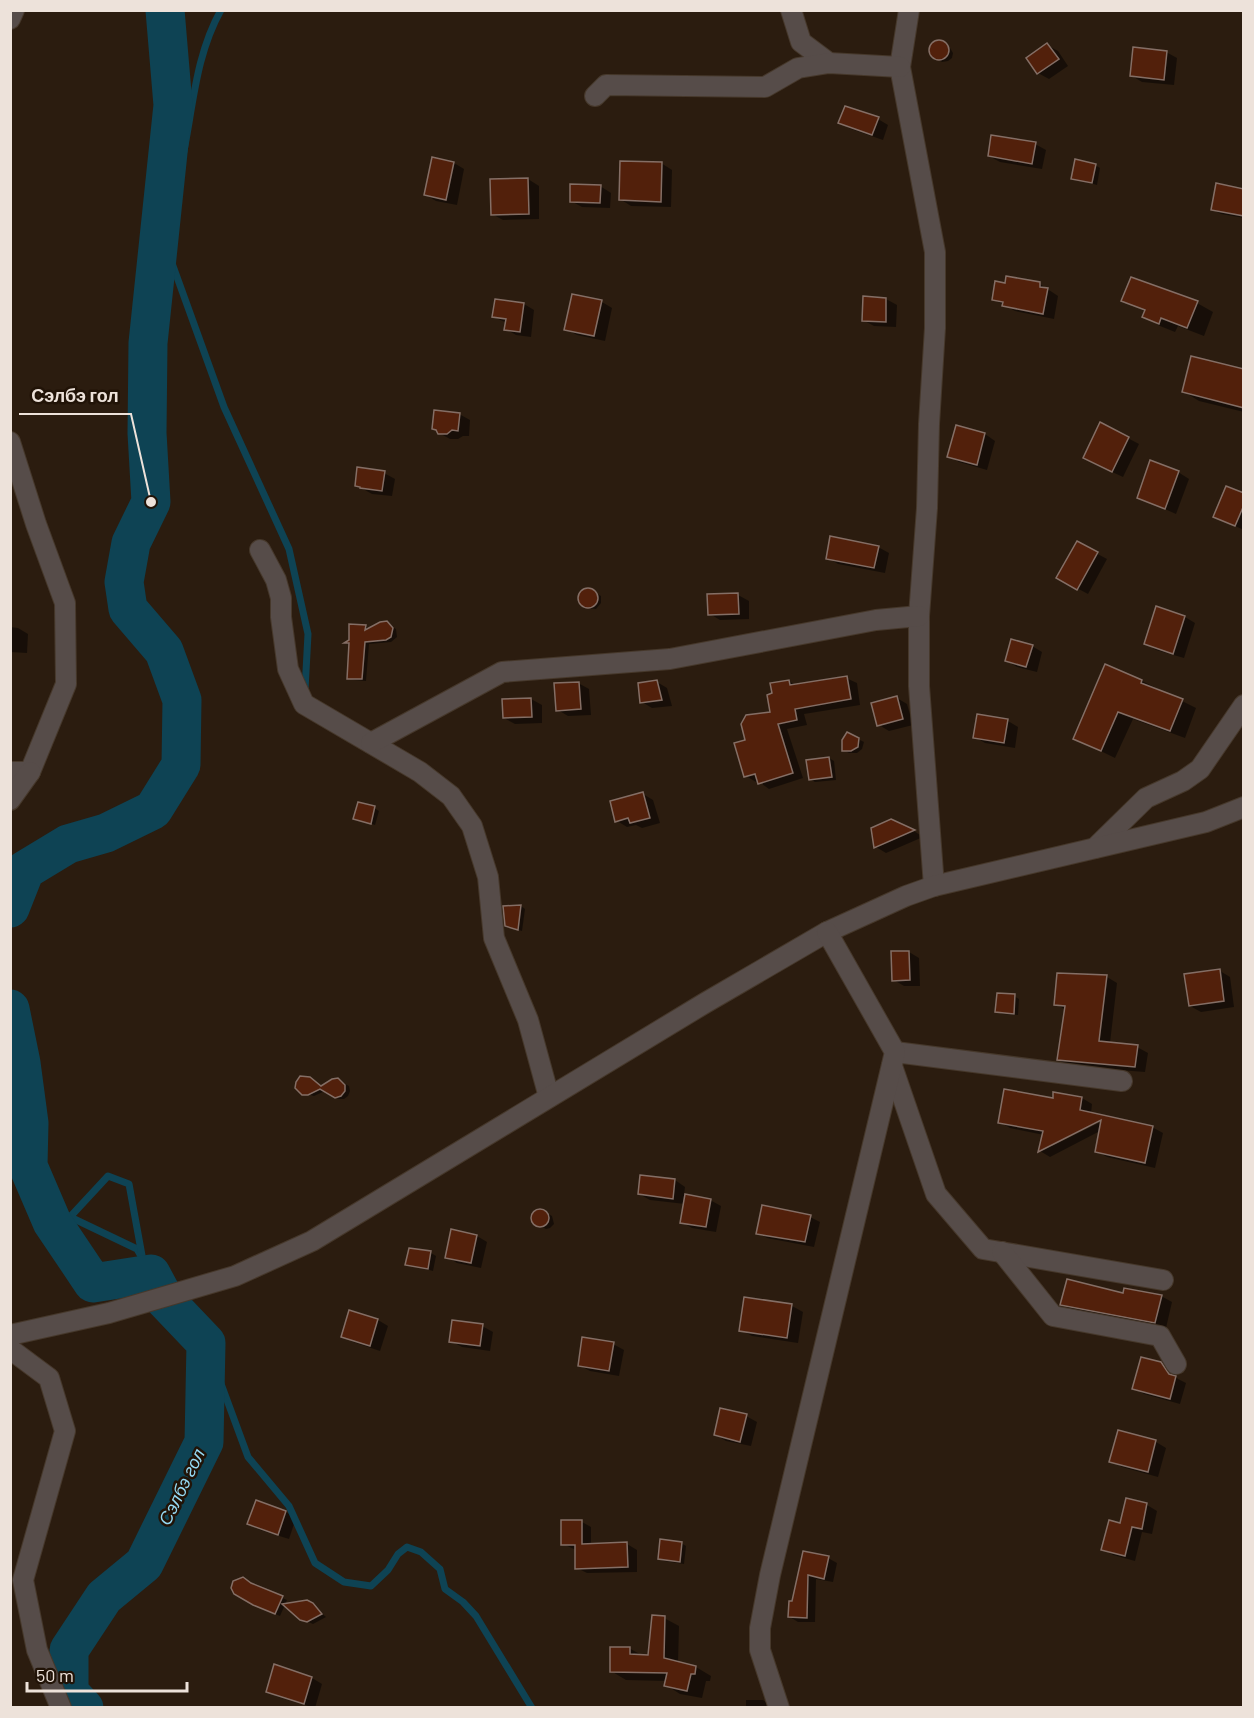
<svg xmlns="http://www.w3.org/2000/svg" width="1254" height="1718" viewBox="0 0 1254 1718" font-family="Barlow,sans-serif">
  <rect width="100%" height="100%" fill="#2b1c0f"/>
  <!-- shadow -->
  <g fill="#0007">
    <polygon points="937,42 950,48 953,53 952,58 948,61 942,62 931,55 931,48"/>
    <polygon points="1047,45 1058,51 1068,66 1049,79 1038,73 1028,58"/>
    <polygon points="1166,52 1177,58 1174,85 1142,82 1132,76"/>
    <polygon points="878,119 888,125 883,140 851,129 840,123"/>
    <polygon points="1035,144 1046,150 1042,169 1000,162 989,156"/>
    <polygon points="433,159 454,163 464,169 457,205 436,201 426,195"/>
    <polygon points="661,163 672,170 671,207 631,206 620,199"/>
    <polygon points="1095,165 1100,168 1097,185 1072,178"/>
    <polygon points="528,179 539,186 539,219 503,220 492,214"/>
    <polygon points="600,186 611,193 610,208 582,207 571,201"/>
    <polygon points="1244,190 1244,218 1221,214 1212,209"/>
    <polygon points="1040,284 1058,296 1054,319 1015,311 993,299"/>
    <polygon points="886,299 897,305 896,327 874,326 863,320"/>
    <polygon points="1123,300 1197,303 1213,312 1204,336 1178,326 1175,332 1160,326 1144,316 1146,312"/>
    <polygon points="602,302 612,308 605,341 577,335 566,329"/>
    <polygon points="524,304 534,310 531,337 516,335 506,329 507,323 494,317"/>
    <polygon points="1244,371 1244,412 1199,401 1183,391"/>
    <polygon points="459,414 470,420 469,436 463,436 458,439 450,439 439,433"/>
    <polygon points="1101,424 1139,444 1123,477 1095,464"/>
    <polygon points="957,427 985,434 995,441 987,470 959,462 949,456"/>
    <polygon points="1178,472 1189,479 1176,514 1138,497"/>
    <polygon points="384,473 395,479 392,496 372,494 356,485"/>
    <polygon points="1244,494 1244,530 1215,517"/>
    <polygon points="1077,543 1107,559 1088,594 1058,578"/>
    <polygon points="878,547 889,553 885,573 838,564 828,558"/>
    <polygon points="589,589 601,596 601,603 596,609 588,608 580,600 580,594 583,591"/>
    <polygon points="738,595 749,601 749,619 720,620 710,614"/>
    <polygon points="1185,617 1195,623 1184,658 1156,650 1146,644"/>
    <polygon points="386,623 396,629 397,637 391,642 369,644 366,681 354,680 349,678 350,645 347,643 365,626 370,629"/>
    <polygon points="10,627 18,628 28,634 27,653 10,652"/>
    <polygon points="1032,646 1042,652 1037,672 1017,667 1007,661"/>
    <polygon points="846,678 857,683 860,705 804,714 807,725 787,729 803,778 769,789 758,781 756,782 746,776 747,741 772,713 789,681 797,686"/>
    <polygon points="1142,681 1196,708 1185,738 1133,719 1115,758 1074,738"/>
    <polygon points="657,682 667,688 672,706 652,708 642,702"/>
    <polygon points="578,683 589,689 591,715 568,716 558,710"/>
    <polygon points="897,698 907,704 913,725 889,731 879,725"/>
    <polygon points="531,699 542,705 542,723 515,724 504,718"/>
    <polygon points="1008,721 1018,727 1015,748 985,743 975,737"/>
    <polygon points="848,734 864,742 862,749 857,753 849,753 844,750"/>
    <polygon points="829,758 834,761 836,780 815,782 810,779"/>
    <polygon points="643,794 653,800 660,823 642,828 636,825 627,827 617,821"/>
    <polygon points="374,808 379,811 375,825 355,818"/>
    <polygon points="891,821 914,831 923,837 886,853 876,847 873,829"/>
    <polygon points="521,906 525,909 522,931 506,926"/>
    <polygon points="909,952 919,958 920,986 904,986 894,980"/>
    <polygon points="1220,971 1230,977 1234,1007 1201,1012 1190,1006"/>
    <polygon points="1107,977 1117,983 1110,1043 1137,1047 1148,1053 1145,1072 1069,1066 1059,1060 1066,1010 1056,1004"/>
    <polygon points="1014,996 1019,999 1018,1015 1002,1014 997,1011"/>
    <polygon points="338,1080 349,1086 350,1091 348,1096 344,1099 339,1099 325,1091 314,1096 300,1092 322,1087"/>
    <polygon points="1082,1098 1092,1104 1091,1114 1052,1143 1052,1146 1109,1118 1152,1127 1163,1133 1155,1168 1107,1157 1096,1151 1100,1131 1050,1157 1040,1151 1044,1135 1010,1128 1000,1122 1054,1100"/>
    <polygon points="675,1180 685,1187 684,1195 710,1200 721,1206 716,1232 692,1228 682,1222 685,1204 650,1200 639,1194"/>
    <polygon points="541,1210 552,1216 554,1224 550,1228 546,1229 533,1222 532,1217 536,1211"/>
    <polygon points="810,1217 820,1222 814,1247 767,1238 758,1233"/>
    <polygon points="477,1236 487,1242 481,1268 457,1263 447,1257"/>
    <polygon points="410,1250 431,1253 436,1256 433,1271 407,1264"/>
    <polygon points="1124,1295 1161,1296 1172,1302 1166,1328 1073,1311 1062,1304"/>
    <polygon points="746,1299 792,1306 803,1312 798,1343 752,1336 741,1330"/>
    <polygon points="350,1312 378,1320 388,1326 380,1351 353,1342 342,1336"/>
    <polygon points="482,1326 493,1332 490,1351 462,1347 451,1341"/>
    <polygon points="613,1344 624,1350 619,1376 590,1371 579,1365"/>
    <polygon points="1161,1364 1172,1370 1178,1379 1186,1383 1180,1404 1144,1394 1133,1388"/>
    <polygon points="746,1416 757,1422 751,1446 726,1441 716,1435"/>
    <polygon points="1119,1431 1156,1442 1166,1448 1158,1477 1122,1467 1111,1461"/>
    <polygon points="1127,1500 1147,1505 1157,1511 1152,1534 1142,1532 1135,1561 1113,1555 1103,1549 1121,1525"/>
    <polygon points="256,1502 286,1512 296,1518 289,1539 260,1530 249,1523"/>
    <polygon points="582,1522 591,1527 591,1545 627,1544 637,1550 637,1572 587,1573 577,1568 576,1550 563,1544"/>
    <polygon points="681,1543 686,1546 684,1564 664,1561 659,1559"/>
    <polygon points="804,1553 828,1558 837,1563 833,1582 816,1579 815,1622 798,1622 790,1617"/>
    <polygon points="252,1585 287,1600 280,1616 259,1607"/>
    <polygon points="312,1605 326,1617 313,1624 301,1619"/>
    <polygon points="664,1618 679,1626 678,1663 696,1667 711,1676 710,1681 706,1681 702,1698 680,1694 666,1685 666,1681 626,1680 611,1671 629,1648 643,1656 649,1656"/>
    <polygon points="312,1678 322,1684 315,1708 278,1697 267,1691"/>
    <polygon points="746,1700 763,1700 774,1708 746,1708"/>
  </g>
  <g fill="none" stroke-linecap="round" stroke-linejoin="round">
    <!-- stream -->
    <g stroke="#0e4354" stroke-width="7">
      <path d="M221 10C194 58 193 113 181 165 176 188 169 209 160 230L224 407 289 549 308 634 305 690"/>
      <polyline points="45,1205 137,1249 151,1274"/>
      <polyline points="70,1217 108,1176 129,1184 143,1261"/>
      <polyline points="206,1343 248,1457 289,1506 315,1563 344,1582 371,1586 388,1570 398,1554 407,1547 421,1552 440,1569 445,1589 463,1602 476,1616 532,1708"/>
    </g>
    <!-- river -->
    <g stroke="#0e4354" stroke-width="39">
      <polyline points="10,908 25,870 68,844 106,833 153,810 181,765 182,700 164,651 128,609 124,582 131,543 151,502 147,433 148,343 173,105 165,10"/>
      <polyline points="10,1009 21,1063 29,1123 28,1166 52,1222 93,1283 151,1274 165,1300 206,1343 204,1442 144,1564 104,1597 69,1650 69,1692 84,1708"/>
    </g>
  </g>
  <!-- building -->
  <g fill="#52200b" stroke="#846e65" stroke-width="1.5">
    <circle cx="939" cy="50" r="10"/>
    <polygon points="1047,43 1059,59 1037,74 1026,58"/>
    <polygon points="1133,47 1167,51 1164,80 1130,76"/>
    <polygon points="845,106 879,117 872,135 838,123"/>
    <polygon points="991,135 1036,142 1032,164 988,156"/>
    <polygon points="432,157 454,162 446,200 424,195"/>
    <polygon points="1075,159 1096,164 1092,183 1071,179"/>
    <polygon points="620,161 662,162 661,202 619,200"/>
    <polygon points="528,178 529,214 491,215 490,179"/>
    <polygon points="1216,183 1244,189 1244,216 1211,210"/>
    <polygon points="570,184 601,185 600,203 570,202"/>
    <polygon points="1006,276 1040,282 1040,287 1048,288 1043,314 1002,306 1003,302 992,300 995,281 1005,283"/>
    <polygon points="1131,277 1198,301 1187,328 1161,318 1159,324 1142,317 1145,310 1121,301"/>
    <polygon points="572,294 602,300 594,336 564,330"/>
    <polygon points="863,296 886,298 886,322 862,321"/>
    <polygon points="495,299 524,303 520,332 504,330 506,319 492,317"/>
    <polygon points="1191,356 1244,369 1244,408 1182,392"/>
    <polygon points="434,410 460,413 458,431 452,430 447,434 438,434 436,430 432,429"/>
    <polygon points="1100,422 1129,437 1112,472 1083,458"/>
    <polygon points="956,425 985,433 977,465 947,457"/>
    <polygon points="1150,460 1179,471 1165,509 1137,498"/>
    <polygon points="357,467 385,471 382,491 360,488 360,487 355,486"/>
    <polygon points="1226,486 1244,493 1244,505 1235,526 1213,517"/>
    <polygon points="830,536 879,546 874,568 826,559"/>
    <polygon points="1077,541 1098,552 1077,590 1056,578"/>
    <circle cx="588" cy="598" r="10"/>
    <polygon points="738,593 739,614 708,615 707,594"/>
    <polygon points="1156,606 1185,616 1173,654 1144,644"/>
    <polygon points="387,621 393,628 391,637 386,640 365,642 362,679 347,679 349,643 344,643 349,640 349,624 366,625 365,630 380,622"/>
    <polygon points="1011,639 1033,645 1026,667 1005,661"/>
    <polygon points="1105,664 1142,680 1141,683 1183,699 1170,731 1118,712 1101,751 1073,739"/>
    <polygon points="847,676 851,699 795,709 797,720 778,724 793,773 758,784 755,774 744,777 734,743 745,740 741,724 746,715 770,712 767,695 772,693 770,683 789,680 790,685"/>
    <polygon points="657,680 662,700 640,703 638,683"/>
    <polygon points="579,682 581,709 556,711 554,683"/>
    <polygon points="897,696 903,719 877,726 871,703"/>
    <polygon points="531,698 532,717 503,718 502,699"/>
    <polygon points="977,714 1008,719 1004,743 973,738"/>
    <polygon points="847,732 859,738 858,747 851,751 842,751 842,740"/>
    <polygon points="829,757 832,777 809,780 806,760"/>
    <polygon points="643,792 650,818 630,823 628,818 615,822 610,801"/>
    <polygon points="358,802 375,806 371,824 353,819"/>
    <polygon points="891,819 915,830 874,848 871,828"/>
    <polygon points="521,905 518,930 505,926 503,906"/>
    <polygon points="891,951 909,951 910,980 892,981"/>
    <polygon points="1220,969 1224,1001 1189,1006 1184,974"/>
    <polygon points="1057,973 1107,975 1099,1041 1138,1045 1135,1067 1057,1060 1065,1006 1054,1005"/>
    <polygon points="997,993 1015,994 1014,1014 995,1012"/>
    <polygon points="300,1076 310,1077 321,1086 332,1079 338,1078 345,1085 345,1091 341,1096 335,1098 320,1089 308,1095 302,1095 295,1088 296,1082"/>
    <polygon points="1004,1089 1053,1098 1053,1092 1082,1097 1080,1110 1153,1126 1145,1163 1095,1152 1101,1120 1038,1152 1043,1131 998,1123"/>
    <polygon points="640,1175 675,1179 673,1199 638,1194"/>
    <polygon points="685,1194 711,1199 706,1227 680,1223"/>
    <polygon points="762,1205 811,1215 805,1242 756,1234"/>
    <circle cx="540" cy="1218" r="9"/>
    <polygon points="451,1229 477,1235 471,1263 445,1258"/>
    <polygon points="409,1248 431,1251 428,1269 405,1265"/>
    <polygon points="1067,1279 1123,1293 1124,1288 1162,1295 1155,1323 1060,1305"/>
    <polygon points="744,1297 792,1304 787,1338 739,1331"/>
    <polygon points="349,1310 378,1319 370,1346 341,1337"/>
    <polygon points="452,1320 483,1324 480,1346 449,1342"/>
    <polygon points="582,1337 614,1342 609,1371 578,1366"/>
    <polygon points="1141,1357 1161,1362 1169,1374 1176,1376 1170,1399 1132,1389"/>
    <polygon points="720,1408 747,1414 740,1442 714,1435"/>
    <polygon points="1118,1430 1156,1440 1148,1472 1109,1462"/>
    <polygon points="1126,1498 1147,1503 1142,1529 1132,1527 1125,1556 1101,1550 1109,1520 1120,1523"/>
    <polygon points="256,1500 286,1511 278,1535 247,1524"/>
    <polygon points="561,1520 582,1520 582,1544 627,1542 628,1567 575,1569 575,1545 561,1545"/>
    <polygon points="660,1539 682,1542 680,1562 658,1559"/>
    <polygon points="803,1551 829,1556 824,1579 808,1575 807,1618 788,1617 789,1601 792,1601"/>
    <polygon points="243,1577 251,1583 283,1596 275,1614 253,1605 234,1594 231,1588 233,1581"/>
    <polygon points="307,1600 313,1603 322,1614 307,1622 300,1620 282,1604"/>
    <polygon points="652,1615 665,1616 664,1658 696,1666 695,1674 691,1674 687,1691 664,1686 667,1673 610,1672 610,1647 630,1647 630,1654 648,1655"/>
    <polygon points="274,1664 312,1677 304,1704 266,1692"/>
  </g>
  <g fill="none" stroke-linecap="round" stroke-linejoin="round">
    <!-- street casing -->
    <g stroke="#46382b" stroke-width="22">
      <g id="street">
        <polyline points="791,10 801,42 829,63"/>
        <polyline points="909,10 900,67 935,252 935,328 929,424 927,508 919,616 919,686 934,886"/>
        <polyline points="10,19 14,10"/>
        <polyline points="595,96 606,85 765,87 798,68 829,63 900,67"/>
        <polyline points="10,442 36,524 65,603 66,684 30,772 10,772"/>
        <polyline points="260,550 276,580 281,598 281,617 288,669 304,704 420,772 451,796 472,826 488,877 494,938 528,1020 549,1097"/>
        <polyline points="371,743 502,672 670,659 876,620 919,616"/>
        <polyline points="10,800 30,772"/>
        <polyline points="1095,848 1146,798 1183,781 1200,769 1244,705"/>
        <polyline points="895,1052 1122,1081"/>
        <polyline points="892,1066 936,1194 983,1249 1163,1280"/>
        <polyline points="1002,1252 1053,1316 1160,1336 1176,1364"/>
        <polyline points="10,1335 109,1313 235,1276 312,1241 705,1003 827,932 906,896 934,886 1206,822 1244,807"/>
        <polyline points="10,1349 49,1378 65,1431 23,1580 37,1650 61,1708"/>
        <polyline points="779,1708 760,1650 760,1628 770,1575 895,1052 827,932"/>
      </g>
    </g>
    <!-- street -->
    <use href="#street" stroke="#564c49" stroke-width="20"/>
  </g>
  <g text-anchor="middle" stroke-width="5" stroke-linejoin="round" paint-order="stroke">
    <!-- water labels -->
    <g font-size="18" font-style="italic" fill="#95daf4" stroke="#211307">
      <text transform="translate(182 1487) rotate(-64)" y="6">Сэлбэ гол</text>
    </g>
  </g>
  <!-- callouts -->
  <path fill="none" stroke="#ede2da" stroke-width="2" d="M151 502L131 414H19"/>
  <circle fill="#ede2da" stroke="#211307" stroke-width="2" cx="151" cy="502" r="6"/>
  <g font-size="18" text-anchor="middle" font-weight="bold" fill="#ede2da" stroke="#211307" stroke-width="5" stroke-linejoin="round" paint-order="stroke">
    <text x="75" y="402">Сэлбэ гол</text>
  </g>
  <!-- border -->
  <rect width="1254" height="1718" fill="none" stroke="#ede2da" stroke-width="24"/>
  <!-- scale -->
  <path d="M27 1682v9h160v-9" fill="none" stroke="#ede2da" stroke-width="3"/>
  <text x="36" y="1682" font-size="18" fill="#ede2da" stroke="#211307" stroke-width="4.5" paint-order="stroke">50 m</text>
</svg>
